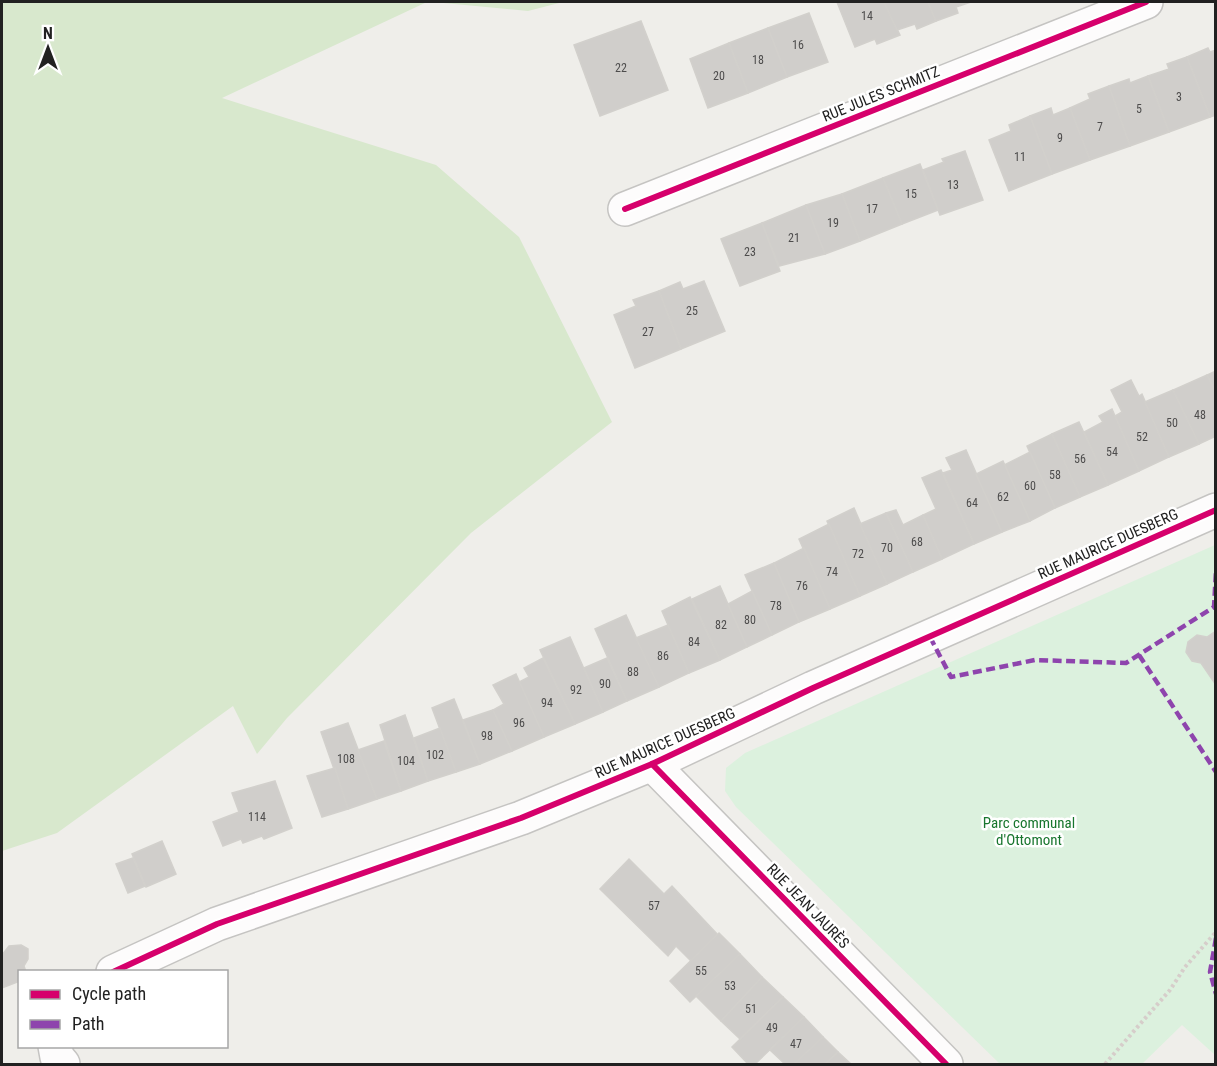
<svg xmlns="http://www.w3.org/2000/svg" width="1217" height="1066" viewBox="0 0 1217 1066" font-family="'Roboto Condensed',sans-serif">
  <rect width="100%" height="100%" fill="#efeeea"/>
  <!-- grass -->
  <g fill="#d8e8cd">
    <polygon points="2,2 427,2 222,98 436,165 519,237 612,422 471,533 287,718 257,754 233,706 57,833 2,851"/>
    <polygon points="433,2 563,2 528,11"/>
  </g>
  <!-- park -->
  <polygon fill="#dcf1de" points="1215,545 1215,1055 1182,1025 1142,1064 1000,1064 736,807 725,791 726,768 745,753"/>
  <!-- building -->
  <g fill="#d0cecb" stroke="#d2d0cc" stroke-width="1.5">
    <polygon points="837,2 884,2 900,35 877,44 875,39 855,47"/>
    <polygon points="884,2 928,2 936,21 917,29 915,24 897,30"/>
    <polygon points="928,2 971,2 956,7 958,13 936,21"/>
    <polygon points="809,13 828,62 787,77 768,28"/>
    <polygon points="641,21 668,90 600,116 574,45"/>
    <polygon points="768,28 787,77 748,93 729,43"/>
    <polygon points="729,43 748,93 708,108 690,59"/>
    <polygon points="1208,48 1210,52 1216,50 1216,115 1210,117 1187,57"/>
    <polygon points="1187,57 1210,117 1169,132 1148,76 1169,69 1167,64"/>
    <polygon points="1148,76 1169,132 1130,146 1109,86 1129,79 1130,83"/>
    <polygon points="1109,86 1130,146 1090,160 1070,108 1090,99 1088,94"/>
    <polygon points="1051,108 1053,115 1070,108 1090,160 1052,174 1030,116"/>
    <polygon points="1030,116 1052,174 1009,191 989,140 1011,131 1009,125"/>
    <polygon points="965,151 983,200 940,215 923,170 944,162 942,159"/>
    <polygon points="920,164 938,210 902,224 883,178"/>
    <polygon points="883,178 902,224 860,241 842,194"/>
    <polygon points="842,194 860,241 825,254 806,205"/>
    <polygon points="806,205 825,254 779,266 762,223"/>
    <polygon points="762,223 780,271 740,286 721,239"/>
    <polygon points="704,281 725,331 681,349 659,291 680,282 683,289"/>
    <polygon points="659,291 681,349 635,368 614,315 636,306 633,300"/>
    <polygon points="1216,371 1216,393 1207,375"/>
    <polygon points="1207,375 1216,393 1216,436 1199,444 1173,390"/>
    <polygon points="1131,380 1139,396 1142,394 1169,457 1139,471 1115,416 1122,412 1111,390"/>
    <polygon points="1173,390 1199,444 1169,457 1145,402"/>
    <polygon points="1112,409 1139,471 1108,485 1084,432 1103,422 1099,416"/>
    <polygon points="1079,422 1108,485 1080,497 1052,434"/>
    <polygon points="1052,434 1080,497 1055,508 1027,446"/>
    <polygon points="966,450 1002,532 974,544 943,473 952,470 946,458"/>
    <polygon points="1030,452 1055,508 1030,521 1004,465"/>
    <polygon points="1003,461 1030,521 1002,532 976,474"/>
    <polygon points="941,470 974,544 942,559 923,515 936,509 922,478"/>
    <polygon points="854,508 887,584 860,596 827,521"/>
    <polygon points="896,510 903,525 923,515 942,559 913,572 886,513"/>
    <polygon points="886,513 913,572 887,584 860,524"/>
    <polygon points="829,524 860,596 830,609 799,539"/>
    <polygon points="804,548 830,609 799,622 774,563"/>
    <polygon points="774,563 799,622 772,635 745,575"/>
    <polygon points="720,586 747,647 720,660 692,599"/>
    <polygon points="752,591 772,635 747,647 728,604"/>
    <polygon points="690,597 720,660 689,673 662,611"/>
    <polygon points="626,615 659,687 627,701 595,629"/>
    <polygon points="668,625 689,673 659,687 636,638"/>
    <polygon points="1216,631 1216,685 1201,663 1192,661 1186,652 1188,642 1197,635 1207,637"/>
    <polygon points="570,637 603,712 575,724 540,650"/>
    <polygon points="543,658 575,724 544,737 519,682 529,677 524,668"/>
    <polygon points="607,658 627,701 603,712 584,668"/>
    <polygon points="516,674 544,737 512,751 493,710 504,704 493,685"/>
    <polygon points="454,699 480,764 456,772 432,708"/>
    <polygon points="493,710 512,751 480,764 463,720"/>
    <polygon points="405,715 428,781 401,791 380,725"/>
    <polygon points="348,723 377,799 348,809 321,732"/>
    <polygon points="440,728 456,772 428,781 414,738"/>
    <polygon points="384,741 401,791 377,799 358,750"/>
    <polygon points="335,768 348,809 322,817 307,776"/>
    <polygon points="275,781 292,828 264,839 262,836 243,843 241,839 223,846 213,822 239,812 232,793"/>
    <polygon points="162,841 176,874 146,887 132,854"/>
    <polygon points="133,858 145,886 128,893 116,864"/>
    <polygon points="629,859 664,894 672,886 718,935 691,961 676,946 668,956 600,889"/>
    <polygon points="719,933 740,954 690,1002 670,981"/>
    <polygon points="21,945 28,949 28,959 24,966 26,972 20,972 20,981 2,988 2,955 9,946"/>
    <polygon points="740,954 762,977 721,1021 696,996"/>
    <polygon points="762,977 783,997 740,1039 721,1021"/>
    <polygon points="783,997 804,1017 755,1064 748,1064 732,1047"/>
    <polygon points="804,1017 823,1037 794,1064 785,1064 770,1050"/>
    <polygon points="823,1037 838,1052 825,1064 794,1064"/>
    <polygon points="838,1052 851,1064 825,1064"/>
  </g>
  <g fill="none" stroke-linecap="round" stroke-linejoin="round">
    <!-- street casing -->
    <g stroke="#c5c4c2" stroke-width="36">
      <g id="street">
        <polyline points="625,209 1146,2"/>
        <polyline points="652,764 946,1064"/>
        <polyline points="113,972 217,924 521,818 652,764 813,688 1216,510"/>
        <polyline points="55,1046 57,1057 63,1064"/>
      </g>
    </g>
    <!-- path -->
    <polyline stroke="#d6cdca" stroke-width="4" stroke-dasharray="3 3" stroke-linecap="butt" points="1105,1064 1170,990 1185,967 1216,932"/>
    <!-- street -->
    <use href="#street" stroke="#fdfcfc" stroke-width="33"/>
    <!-- quiet -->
    <g stroke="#8e44ad" stroke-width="4.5" stroke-dasharray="9 4.5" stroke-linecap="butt">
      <polyline points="930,637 951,677 1035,660 1126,663 1214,607 1216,571"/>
      <polyline points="1139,655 1216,772"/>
      <polyline points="1216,938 1210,972 1216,994"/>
    </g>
    <!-- cycleway casing -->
    <g stroke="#fff" stroke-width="10">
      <g id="cycleway">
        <polyline points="625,209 1146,2"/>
        <polyline points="652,764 946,1064"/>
        <polyline points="113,972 217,924 521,818 652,764 813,688 1216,510"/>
      </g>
    </g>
    <!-- cycleway -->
    <use href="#cycleway" stroke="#d6006c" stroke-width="6"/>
  </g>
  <g text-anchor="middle" stroke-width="5" stroke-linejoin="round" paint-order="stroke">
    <!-- number labels -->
    <g font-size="12" fill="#4d4c4c">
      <text x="867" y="20">14</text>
      <text x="798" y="49">16</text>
      <text x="758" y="64">18</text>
      <text x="621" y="72">22</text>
      <text x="719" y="80">20</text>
      <text x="1179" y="101">3</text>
      <text x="1139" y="113">5</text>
      <text x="1100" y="131">7</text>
      <text x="1060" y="142">9</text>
      <text x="1020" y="161">11</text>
      <text x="953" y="189">13</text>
      <text x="911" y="198">15</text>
      <text x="872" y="213">17</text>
      <text x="833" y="227">19</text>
      <text x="794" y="242">21</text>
      <text x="750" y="256">23</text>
      <text x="692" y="315">25</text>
      <text x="648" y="336">27</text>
      <text x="1200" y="419">48</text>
      <text x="1172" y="427">50</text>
      <text x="1142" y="441">52</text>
      <text x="1112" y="456">54</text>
      <text x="1080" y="463">56</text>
      <text x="1055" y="479">58</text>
      <text x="1030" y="490">60</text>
      <text x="1003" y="501">62</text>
      <text x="972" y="507">64</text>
      <text x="917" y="546">68</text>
      <text x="887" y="552">70</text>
      <text x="858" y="558">72</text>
      <text x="832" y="576">74</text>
      <text x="802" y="590">76</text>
      <text x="776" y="610">78</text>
      <text x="750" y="624">80</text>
      <text x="721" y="629">82</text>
      <text x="694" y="646">84</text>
      <text x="663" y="660">86</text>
      <text x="633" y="676">88</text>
      <text x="605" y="688">90</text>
      <text x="576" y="694">92</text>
      <text x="547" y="707">94</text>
      <text x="519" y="727">96</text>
      <text x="487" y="740">98</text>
      <text x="435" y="759">102</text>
      <text x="346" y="763">108</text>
      <text x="406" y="765">104</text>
      <text x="257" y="821">114</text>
      <text x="654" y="910">57</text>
      <text x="701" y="975">55</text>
      <text x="730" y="990">53</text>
      <text x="751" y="1013">51</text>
      <text x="772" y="1032">49</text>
      <text x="796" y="1048">47</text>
    </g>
    <!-- street labels -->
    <g font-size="15" fill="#212121" stroke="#fff">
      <text transform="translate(881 94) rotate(-22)" y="5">RUE JULES SCHMITZ</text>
      <text transform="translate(1108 544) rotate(-24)" y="5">RUE MAURICE DUESBERG</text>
      <text transform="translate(665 743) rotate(-24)" y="5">RUE MAURICE DUESBERG</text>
      <text transform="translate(808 906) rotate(46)" y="5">RUE JEAN JAURÈS</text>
    </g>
    <!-- park labels -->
    <g font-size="15" fill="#18762e" stroke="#fff">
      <text x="1029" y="828">Parc communal<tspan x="1029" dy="17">d'Ottomont</tspan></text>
    </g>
  </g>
  <!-- border -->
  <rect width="1217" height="1066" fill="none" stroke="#212121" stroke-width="6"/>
  <!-- legend -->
  <rect x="18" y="970" width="210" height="78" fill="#ffffff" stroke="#a6a6a6" stroke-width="1.5"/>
  <rect x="30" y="990" width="30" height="9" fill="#d6006c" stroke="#a6a6a6" stroke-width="1.5"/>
  <text x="72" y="1000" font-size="18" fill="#212121">Cycle path</text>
  <rect x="30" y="1020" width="30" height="9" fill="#8e44ad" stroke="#a6a6a6" stroke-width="1.5"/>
  <text x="72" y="1030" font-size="18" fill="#212121">Path</text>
  <!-- north arrow -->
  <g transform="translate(48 48)" stroke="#ffffff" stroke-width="4.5" paint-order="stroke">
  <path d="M0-4.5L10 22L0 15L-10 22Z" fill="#212121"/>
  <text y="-9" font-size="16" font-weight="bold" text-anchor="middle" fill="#212121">N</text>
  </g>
</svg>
